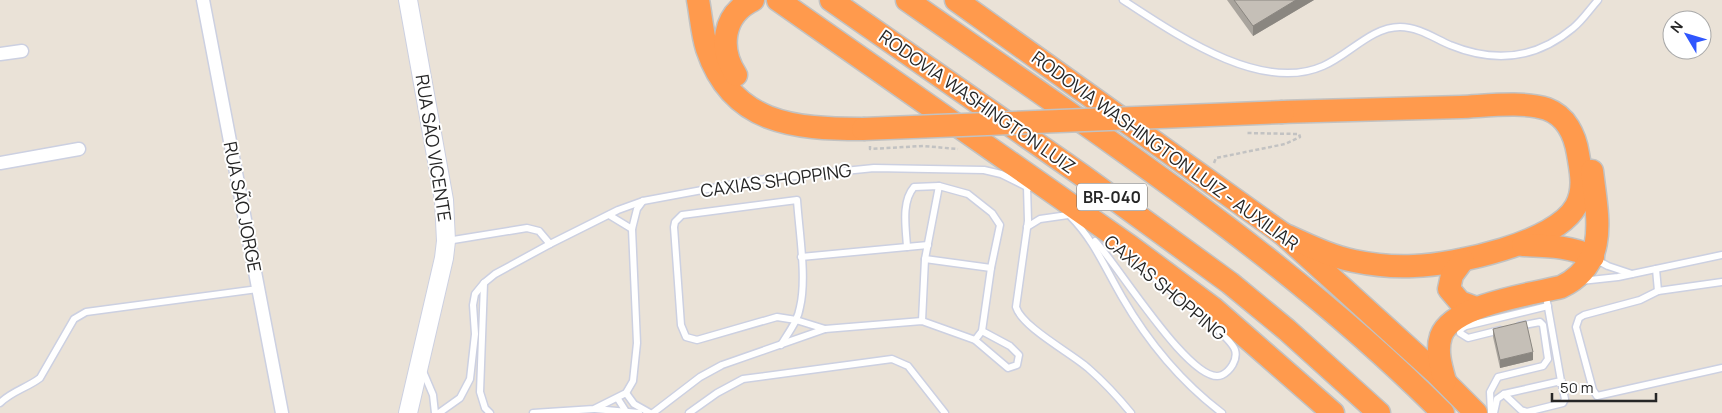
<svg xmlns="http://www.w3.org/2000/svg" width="1722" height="413" viewBox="0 0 1722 413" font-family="Manrope,sans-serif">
  <rect width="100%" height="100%" fill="#eae2d7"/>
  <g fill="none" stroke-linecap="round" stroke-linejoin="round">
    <!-- lane casing -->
    <g stroke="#ccd0e1" stroke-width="9">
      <g id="lane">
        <path d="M1123 0C1174 33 1260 94 1323 66 1349 55 1371 27 1400 27 1418 27 1434 38 1450 45 1494 63 1535 60 1573 28 1582 21 1590 9 1598 0"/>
        <path d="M1029 188 1027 187 1028 221 1016 307C1022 327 1071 353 1088 368 1104 382 1118 397 1131 413"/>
        <polyline points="609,215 632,229"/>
        <path d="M1070 216C1094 240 1105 268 1122 297 1148 342 1180 381 1222 413"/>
        <polyline points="1027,227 1040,219 1068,215"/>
        <polyline points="447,241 527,228 539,231 550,244"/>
        <path d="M1095 241C1116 262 1193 389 1222 375 1230 371 1238 360 1235 350 1230 335 1171 291 1156 279"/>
        <path d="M907 247C906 228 901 202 914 187L939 186 968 194 992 213 1000 225 991 268 982 331 975 340"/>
        <polyline points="801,257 928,245"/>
        <polyline points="925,259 991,268"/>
        <polyline points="1595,259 1608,266 1632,274"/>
        <polyline points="1656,269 1658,291"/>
        <polyline points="1581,281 1618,277 1722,255"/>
        <polyline points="1722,282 1658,291 1640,300 1584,315 1579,318 1576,327 1593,390 1597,396 1722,368"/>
        <polyline points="922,321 925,259 939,186"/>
        <polyline points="1500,330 1468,338 1460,333 1461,329 1466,326 1548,306"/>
        <path d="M781 345C788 333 798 321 800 307 807 278 799 231 797 200L682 215 675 222 674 227 681 325 686 337 697 340 777 317 796 320 825 329"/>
        <polyline points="422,369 433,395 435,413"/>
        <polyline points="626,393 634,404 650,413"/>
        <polyline points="1504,394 1521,410 1527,412 1563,403 1565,399 1561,381"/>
        <polyline points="618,399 627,413"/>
        <path d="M0 403C12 391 27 388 40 378L74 319 86 312 258 289"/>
        <polyline points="595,409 639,413"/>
        <polyline points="439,413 460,398 470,379 475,334 473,305 475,294 484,283"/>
        <polyline points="490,413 485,408 480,392 484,283 495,274 550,244 618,210 643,201 756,180 874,168 984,170 1001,174 1027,187"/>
        <polyline points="533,413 594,409 626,393 633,381 637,343 632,229 637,209 643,201"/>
        <polyline points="653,413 700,377 722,365 825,329 922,321 975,340 1008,368 1017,365 1019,355 1010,346 982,331"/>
        <polyline points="689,413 717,393 743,379 892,359 908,366 945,413"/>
        <polyline points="1491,413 1490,392 1498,377 1543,366 1548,359 1543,325 1540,322 1519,326"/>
        <polyline points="1494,413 1497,399 1504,394 1561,381 1547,302"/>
      </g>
    </g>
    <!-- street casing -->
    <g stroke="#ccd0e1" stroke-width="15">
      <g id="street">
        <polyline points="203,0 282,413"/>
        <polyline points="0,54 22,51"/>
        <polyline points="0,163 79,149"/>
      </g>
    </g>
    <!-- secondary casing -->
    <g stroke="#ccd0e1" stroke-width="20">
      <polyline id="secondary" points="408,413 444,258 446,241 444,200 408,0"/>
    </g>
    <!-- highway casing -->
    <g stroke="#c2c2c2" stroke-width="25">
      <g id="highway">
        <path d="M698 0C701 16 702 33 707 49 732 124 794 129 863 129"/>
        <polyline points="778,0 1131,247 1213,308 1333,413"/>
        <polyline points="831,0 1083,176 1230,283 1287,330 1379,413"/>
        <path d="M907 0C1092 130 1283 253 1443 413"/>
        <polyline points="956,0 1283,234 1435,372 1476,413"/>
        <path d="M736 75C719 49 722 15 753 0"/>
        <path d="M1283 234C1306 244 1329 256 1354 261 1373 265 1394 267 1414 266 1454 265 1556 243 1576 206 1585 189 1581 172 1578 154 1575 135 1566 116 1547 109 1524 101 1486 106 1461 107 1401 109 1342 110 1283 112"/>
        <path d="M1523 245C1548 246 1570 246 1593 257"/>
        <polyline points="1463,260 1452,275 1449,289 1460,302 1476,308"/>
        <path d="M1445 381C1441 367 1436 351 1441 336 1452 305 1531 294 1561 287 1610 264 1597 215 1592 171"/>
      </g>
    </g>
    <!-- path -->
    <g stroke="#c2c2c2" stroke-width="2.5" stroke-dasharray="4 2.5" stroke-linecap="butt">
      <polyline points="870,146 870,149 923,146 958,149"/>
      <polyline points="1214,163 1216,158 1285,144 1300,137 1299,134 1246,133"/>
    </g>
    <!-- lane -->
    <use href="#lane" stroke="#fff" stroke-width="6"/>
    <!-- street -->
    <use href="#street" stroke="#fff" stroke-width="12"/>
    <!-- secondary -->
    <use href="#secondary" stroke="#fff" stroke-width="18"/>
    <!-- highway -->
    <use href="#highway" stroke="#ff9a4d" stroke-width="22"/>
    <!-- highway-bridge casing -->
    <g stroke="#c2c2c2" stroke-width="25" stroke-linecap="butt">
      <polyline id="highway-bridge" points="863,129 1283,112"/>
    </g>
    <!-- highway-bridge -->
    <use href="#highway-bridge" stroke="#ff9a4d" stroke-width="22"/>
  </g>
  <!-- wall -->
  <g fill="#a9a49d">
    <polygon points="1227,0 1314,0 1253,36"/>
    <polygon points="1493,329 1533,360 1500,368 1493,337"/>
  </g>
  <!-- shaded-wall -->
  <g fill="#8a8680">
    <polygon points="1296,0 1314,0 1253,36 1253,26"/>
    <polygon points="1533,352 1533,360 1500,368 1500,360"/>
  </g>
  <!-- building -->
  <g fill="#c5bfb7" stroke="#8a8680">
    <polygon points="1234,0 1296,0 1253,26"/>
    <polygon points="1526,321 1533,352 1500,360 1493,329"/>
  </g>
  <g text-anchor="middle" stroke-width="4" stroke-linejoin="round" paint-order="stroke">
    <!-- shield labels -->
    <rect fill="#fff" stroke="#676767" stroke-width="1" x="1077" y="183.5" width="70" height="27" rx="4"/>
    <g font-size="16" font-weight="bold" fill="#262626">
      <text x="1112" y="203">BR-040</text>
    </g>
    <!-- street labels -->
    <g font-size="18" fill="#262626" stroke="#fff">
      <text transform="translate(977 102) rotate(35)" y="6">RODOVIA WASHINGTON LUIZ</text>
      <text transform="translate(433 148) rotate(81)" y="6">RUA SĀO VICENTE</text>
      <text transform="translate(1165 151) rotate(36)" y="6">RODOVIA WASHINGTON LUIZ - AUXILIAR</text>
      <text transform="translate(776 181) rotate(-8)" y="6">CAXIAS SHOPPING</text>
      <text transform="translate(242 207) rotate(79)" y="6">RUA SÃO JORGE</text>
      <text transform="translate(1165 288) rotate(40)" y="6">CAXIAS SHOPPING</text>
    </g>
  </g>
  <!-- north arrow -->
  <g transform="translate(1687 35) rotate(308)"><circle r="24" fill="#ffffff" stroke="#a8a8a8"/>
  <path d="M0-4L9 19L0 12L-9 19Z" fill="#2f56fe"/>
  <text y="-8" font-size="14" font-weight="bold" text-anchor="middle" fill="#262626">N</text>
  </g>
  <!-- scale -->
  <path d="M1552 393v8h104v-8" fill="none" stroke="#262626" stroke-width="2.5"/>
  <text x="1560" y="393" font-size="15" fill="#262626" stroke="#ffffff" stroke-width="4" paint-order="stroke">50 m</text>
</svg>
